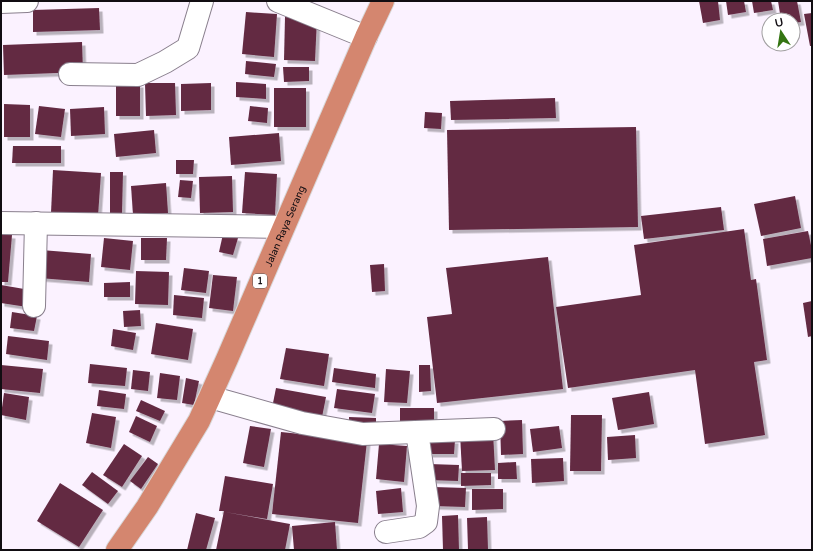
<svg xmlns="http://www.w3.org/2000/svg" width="813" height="551" viewBox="0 0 813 551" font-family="'Varela Round',sans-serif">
  <defs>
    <filter id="shadow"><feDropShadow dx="3.5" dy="3.5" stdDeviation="0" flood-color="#0004"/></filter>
  </defs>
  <rect width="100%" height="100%" fill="#fbf2ff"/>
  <!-- building -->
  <g fill="#632a43" filter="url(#shadow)">
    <polygon points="699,1 718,1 720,20 703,23"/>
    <polygon points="726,1 744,1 746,12 728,15"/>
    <polygon points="752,1 771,1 773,10 754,13"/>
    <polygon points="778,1 797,1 801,22 793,23 793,20 781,20"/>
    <polygon points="99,8 100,30 33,32 33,10"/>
    <polygon points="246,12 277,14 274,57 242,54"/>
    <polygon points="812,13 812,46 810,46 804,14"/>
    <polygon points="285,17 317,18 315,61 284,60"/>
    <polygon points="82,42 83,72 4,75 3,45"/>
    <polygon points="246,61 276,64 274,77 245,74"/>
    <polygon points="283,67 309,67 309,81 284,82"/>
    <polygon points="236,82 266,84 266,99 236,97"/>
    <polygon points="145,83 175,83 176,115 146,116"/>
    <polygon points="211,83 211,110 181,111 181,84"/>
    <rect x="116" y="84" width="24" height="32"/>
    <rect x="274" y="88" width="32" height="39"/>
    <polygon points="555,98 556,118 451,120 450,101"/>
    <polygon points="4,104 30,105 30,137 4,137"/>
    <polygon points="39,106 65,109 61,137 35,134"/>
    <polygon points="250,106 268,108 267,123 248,121"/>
    <polygon points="104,107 105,134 71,136 70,109"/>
    <polygon points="425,112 442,113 441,129 424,128"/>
    <polygon points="636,127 638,227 449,230 447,130"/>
    <polygon points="154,130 156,153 116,157 114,134"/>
    <polygon points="279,133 281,161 231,165 229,137"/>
    <polygon points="13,146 61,146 61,163 12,163"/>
    <polygon points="176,160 194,160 193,174 176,174"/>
    <polygon points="53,170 101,173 98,216 51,213"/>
    <polygon points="110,172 123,172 122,213 110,213"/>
    <polygon points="245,172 277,174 275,215 242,213"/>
    <polygon points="232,176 233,212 200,213 199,177"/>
    <polygon points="180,180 193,181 191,198 178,197"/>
    <polygon points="166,183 168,213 133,215 131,186"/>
    <polygon points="795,196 801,228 761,236 754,204"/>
    <polygon points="721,207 724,230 644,239 641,216"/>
    <polygon points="744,229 751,280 756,279 767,360 754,362 765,435 705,444 695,370 568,388 556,307 641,295 634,245"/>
    <polygon points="808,231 812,250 812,258 767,266 763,239"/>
    <polygon points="1,234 12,235 8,282 1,282"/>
    <polygon points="223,234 238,238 233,255 219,252"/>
    <polygon points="104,238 133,241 130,270 101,267"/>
    <polygon points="141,238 167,238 166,260 141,260"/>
    <polygon points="41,250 91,254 89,282 39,278"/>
    <polygon points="548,257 563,389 437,403 427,317 452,314 446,268"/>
    <polygon points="384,264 385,291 372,292 370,265"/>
    <polygon points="184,268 209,271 206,293 181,290"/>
    <polygon points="136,271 169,272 168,305 135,304"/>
    <polygon points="213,275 237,277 233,311 209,308"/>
    <polygon points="130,282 130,297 104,297 104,283"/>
    <polygon points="1,285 30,290 27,307 1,303"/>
    <polygon points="174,295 204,298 202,318 173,315"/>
    <polygon points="812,301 812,336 808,337 803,303"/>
    <polygon points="140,310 141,326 124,327 123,311"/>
    <polygon points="12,312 37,316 34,331 10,328"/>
    <polygon points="156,323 193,329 188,360 151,354"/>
    <polygon points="113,329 136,333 133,350 111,346"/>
    <polygon points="8,336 49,341 47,360 6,354"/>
    <polygon points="286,348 329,354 324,386 280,379"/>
    <polygon points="90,364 127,368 125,386 88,383"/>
    <polygon points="1,365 43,369 40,393 1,389"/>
    <polygon points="419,365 430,365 431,391 419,392"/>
    <polygon points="334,368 376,374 375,388 332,382"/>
    <polygon points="386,369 410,371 407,403 384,402"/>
    <polygon points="133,370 150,372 148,391 131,389"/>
    <polygon points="160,373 180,376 177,400 157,398"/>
    <polygon points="186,378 199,381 194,405 182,403"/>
    <polygon points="276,388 326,397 322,417 272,408"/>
    <polygon points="337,389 375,394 372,413 334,408"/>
    <polygon points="99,390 126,394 124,409 97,406"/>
    <polygon points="649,392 654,424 618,430 612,398"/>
    <polygon points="4,393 29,397 26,420 1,415"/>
    <polygon points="141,400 165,411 160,421 136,411"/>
    <rect x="400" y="408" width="34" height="19"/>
    <polygon points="92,413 116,417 111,448 86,443"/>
    <polygon points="571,415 602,415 601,471 570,471"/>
    <polygon points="136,416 157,426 150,442 129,432"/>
    <polygon points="349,417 376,418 376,427 349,427"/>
    <polygon points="522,420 523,454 501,455 500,421"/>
    <polygon points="250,426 271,429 264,467 243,463"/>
    <polygon points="559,426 562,448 533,452 530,429"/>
    <polygon points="281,432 367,441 358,523 272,514"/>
    <polygon points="493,432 495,470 462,471 460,434"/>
    <polygon points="635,435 636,458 608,460 607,437"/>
    <polygon points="429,439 455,440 454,454 429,454"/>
    <polygon points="124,444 142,456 122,487 103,475"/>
    <polygon points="379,444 407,446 404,482 376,479"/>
    <polygon points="148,457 158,464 141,489 130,481"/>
    <polygon points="563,458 564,481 532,483 531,459"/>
    <polygon points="516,462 517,479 498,479 498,463"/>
    <polygon points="429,464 459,465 458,481 428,480"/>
    <polygon points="92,472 118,491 108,504 82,485"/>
    <polygon points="461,473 491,473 491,485 461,486"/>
    <polygon points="225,476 273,484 267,519 225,512 290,524 285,550 216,550 224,511 219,511"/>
    <polygon points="60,483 103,510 79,547 37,521"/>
    <polygon points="434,487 466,488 465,507 434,506"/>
    <polygon points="401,488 403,512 378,514 376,491"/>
    <polygon points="472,489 503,489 503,509 472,510"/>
    <polygon points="196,513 215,518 206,550 187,550"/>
    <polygon points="458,515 459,550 443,550 442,516"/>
    <polygon points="487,517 488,550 468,550 467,518"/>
    <polygon points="335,522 337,550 294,550 292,526"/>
  </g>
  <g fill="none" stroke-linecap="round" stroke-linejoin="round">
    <!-- minor casing -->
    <g stroke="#897f8d" stroke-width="24">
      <g id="minor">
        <polyline points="278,1 366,37"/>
        <polyline points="1,2 27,1"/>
        <polyline points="70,74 138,75 165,62 188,48 202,1"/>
        <polyline points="1,223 283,227"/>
        <polyline points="34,306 36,223"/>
        <polyline points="210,397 302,423 363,434 494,429"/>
        <polyline points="386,532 419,527 426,522 428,506 417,432"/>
      </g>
    </g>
    <!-- trunk casing -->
    <g stroke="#d9d8d9" stroke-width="24">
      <g id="trunk">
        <path id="s1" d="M117 550 147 507 199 421 227 359 366 37 383 1"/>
      </g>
    </g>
    <!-- minor -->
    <use href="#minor" stroke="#fff" stroke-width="22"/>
    <!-- trunk -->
    <use href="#trunk" stroke="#d4866f" stroke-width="22"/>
  </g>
  <g text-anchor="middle" stroke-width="4" stroke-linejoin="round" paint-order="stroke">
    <!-- shield labels -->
    <rect fill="#fff" stroke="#585659" stroke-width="1" x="253" y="274" width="14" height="14" rx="3"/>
    <g font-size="9" font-weight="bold" fill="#110d12">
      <text x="260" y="284">1</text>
    </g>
    <!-- street labels -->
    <g font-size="10" fill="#110d12" stroke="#fff">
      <text dy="4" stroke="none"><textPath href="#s1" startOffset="366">Jalan Raya Serang</textPath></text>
    </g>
  </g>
  <!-- border -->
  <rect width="813" height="551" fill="none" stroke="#110d12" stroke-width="4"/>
  <!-- north arrow -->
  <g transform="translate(781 32) rotate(348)"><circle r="19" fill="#ffffff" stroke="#a09ea0"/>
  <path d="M0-3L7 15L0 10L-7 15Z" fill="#347512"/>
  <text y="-6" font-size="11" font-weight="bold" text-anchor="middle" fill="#110d12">U</text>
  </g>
</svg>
